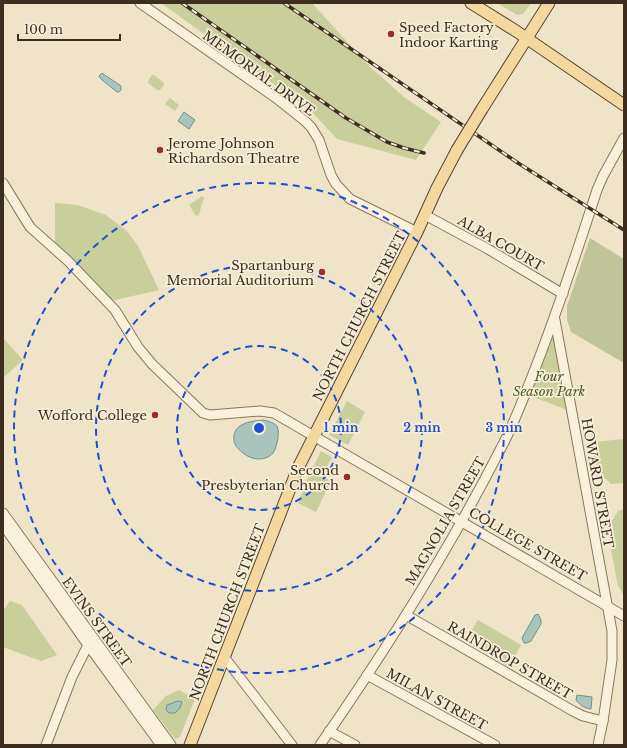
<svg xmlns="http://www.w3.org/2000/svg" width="627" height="748" viewBox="0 0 627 748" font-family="'Libre Baskerville',serif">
  <rect width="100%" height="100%" fill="#f0e4c8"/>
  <!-- green -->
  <g fill="#c9cf9b">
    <polygon points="161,3 312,3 369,66 404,97 441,122 416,160 337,139 311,111"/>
    <polygon points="497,3 531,3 523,14 517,15"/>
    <polygon points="152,75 154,75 164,83 164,85 160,90 157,90 148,83 148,81"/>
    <polygon points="170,98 179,105 175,111 165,104"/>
    <polygon points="202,196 204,198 199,214 196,216 189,205"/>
    <polygon points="55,203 78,205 106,215 127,231 138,246 159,290 111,301 55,244"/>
    <polygon points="555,320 573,412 525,394"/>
    <polygon points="3,338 23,360 3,378"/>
    <polygon points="347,401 365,412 348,445 329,435"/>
    <polygon points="624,439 624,483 611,484 597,470 593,442"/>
    <polygon points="321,451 332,457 322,476 331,481 316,512 298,503 307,480"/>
    <polygon points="624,509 624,596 618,586 607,529 618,511"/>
    <polygon points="10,601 22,605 57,655 41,661 3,647 3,611"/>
    <polygon points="478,620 521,645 509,667 465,641"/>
    <polygon points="179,690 195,699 180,737 175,739 153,710 166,696"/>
  </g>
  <!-- cemetery -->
  <polygon fill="#bfc49a" points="590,238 624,259 624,363 571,332 567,320 567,306"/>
  <!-- water -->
  <g fill="#a9c4bc" stroke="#6f938a">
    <polygon points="102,73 121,86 121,90 119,92 117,92 101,79 99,76"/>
    <polygon points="184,112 195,120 189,129 178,121"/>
    <path d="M263 420C268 421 273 422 277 426 279 430 278 434 278 438 277 443 276 449 273 453 265 462 250 460 242 452 238 449 234 445 234 440 232 424 250 421 263 420Z"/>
    <polygon points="538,614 541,620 541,624 531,641 527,643 524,643 522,638 535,615"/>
    <path d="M577 695 592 697 591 709C584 708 581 706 576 700Z"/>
    <polygon points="178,701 182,702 180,708 175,713 169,713 166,710 167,705"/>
  </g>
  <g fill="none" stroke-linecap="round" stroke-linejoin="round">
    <!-- minor casing -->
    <g stroke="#8d765c" stroke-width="11">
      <g id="minor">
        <polyline points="140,3 276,98 305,121 311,127 319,140 331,175 336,184 350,199 417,232"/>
        <polyline points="3,183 30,227 68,261 115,310 138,347 152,364 203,413 210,415 260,411 274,413 624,616"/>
        <polyline points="425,215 488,249 563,294"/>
        <polyline points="555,320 612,631 612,660 603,721 598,745"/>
        <polyline points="3,513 171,745"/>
        <polyline points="3,525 88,645 161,745"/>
        <polyline points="406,615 573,711 583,716 603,721"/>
        <polyline points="225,658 292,745"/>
        <polyline points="367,675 495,745"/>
        <polyline points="329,731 355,745"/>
        <polyline points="46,745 72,677 88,645 91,641"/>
        <path d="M320 745C386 650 448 552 501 448 514 424 523 399 533 374 557 313 577 252 597 190L603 176 624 138"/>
      </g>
    </g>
    <!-- major casing -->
    <g stroke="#5b4430" stroke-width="13">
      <g id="major">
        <polyline points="471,3 516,31 624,105"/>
        <polyline points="482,109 549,3"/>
        <polyline points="190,745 298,468 417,232 437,188 457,150"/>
      </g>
    </g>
    <!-- minor -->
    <use href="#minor" stroke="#faf1dc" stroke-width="9"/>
    <!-- major -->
    <use href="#major" stroke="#f3d9a0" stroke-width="11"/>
    <!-- rail casing -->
    <g stroke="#3d2e20" stroke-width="3.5">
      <g id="rail">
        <polyline points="182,3 346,118 387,142 404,148 424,153"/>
        <polyline points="284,3 518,163 624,230"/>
      </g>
    </g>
    <!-- rail -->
    <use href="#rail" stroke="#f7eed8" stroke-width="2" stroke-dasharray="6" stroke-linecap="butt"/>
    <!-- major-bridge casing -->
    <g stroke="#5b4430" stroke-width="13" stroke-linecap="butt">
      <polyline id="major-bridge" points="457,150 482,109"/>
    </g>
    <!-- major-bridge -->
    <use href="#major-bridge" stroke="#f3d9a0" stroke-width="11"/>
  </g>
  <!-- distance rings -->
  <g fill="none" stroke="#1d4ed8" stroke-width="2" stroke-dasharray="7 5">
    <circle cx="259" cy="428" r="82"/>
    <circle cx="259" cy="428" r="163"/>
    <circle cx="259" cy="428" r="245"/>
  </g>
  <!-- markers -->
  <g fill="#9e2a2b" stroke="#f7eed8" stroke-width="1.5">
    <circle cx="391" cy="34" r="4"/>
    <circle cx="160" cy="150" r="4"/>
    <circle cx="322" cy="272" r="4"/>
    <circle cx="155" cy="415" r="4"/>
    <circle cx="347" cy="477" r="4"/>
  </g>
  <g text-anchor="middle" stroke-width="3.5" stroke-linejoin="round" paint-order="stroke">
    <!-- poi labels -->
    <g font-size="13" fill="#3d2e20" stroke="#f7eed8" text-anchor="end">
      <text x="399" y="32" text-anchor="start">Speed Factory<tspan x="399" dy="15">Indoor Karting</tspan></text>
      <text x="168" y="148" text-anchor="start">Jerome Johnson<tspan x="168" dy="15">Richardson Theatre</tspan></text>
      <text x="314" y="270">Spartanburg<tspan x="314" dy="15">Memorial Auditorium</tspan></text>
      <text x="147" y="420">Wofford College</text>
      <text x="339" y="475">Second<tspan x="339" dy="15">Presbyterian Church</tspan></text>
    </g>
    <!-- street labels -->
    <g font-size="13" fill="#3d2e20" stroke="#f7eed8">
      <text transform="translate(259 73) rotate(36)" y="5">MEMORIAL DRIVE</text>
      <text transform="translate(501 243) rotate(30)" y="5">ALBA COURT</text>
      <text transform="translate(359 316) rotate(-63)" y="5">NORTH CHURCH STREET</text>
      <text transform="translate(598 483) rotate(80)" y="5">HOWARD STREET</text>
      <text transform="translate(445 521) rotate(-60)" y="5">MAGNOLIA STREET</text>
      <text transform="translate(528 544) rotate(30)" y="5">COLLEGE STREET</text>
      <text transform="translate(227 612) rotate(-69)" y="5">NORTH CHURCH STREET</text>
      <text transform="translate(97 622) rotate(54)" y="5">EVINS STREET</text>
      <text transform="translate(510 660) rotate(30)" y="5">RAINDROP STREET</text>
      <text transform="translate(437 699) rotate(29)" y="5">MILAN STREET</text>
    </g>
    <!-- park labels -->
    <g font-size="13" font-style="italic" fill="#4d5a26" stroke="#f7eed8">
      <text x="549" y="381">Four<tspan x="549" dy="15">Season Park</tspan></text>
    </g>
  </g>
  <circle cx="259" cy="428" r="6" fill="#1d4ed8" stroke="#f7eed8" stroke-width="2"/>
  <g font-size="12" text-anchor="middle" font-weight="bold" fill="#1d4ed8" stroke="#f7eed8" stroke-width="3.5" stroke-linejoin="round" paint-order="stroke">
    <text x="341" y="432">1 min</text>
    <text x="422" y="432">2 min</text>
    <text x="504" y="432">3 min</text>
  </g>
  <!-- border -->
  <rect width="627" height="748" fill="none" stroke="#3d2e20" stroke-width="8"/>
  <!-- scale -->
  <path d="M18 34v6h102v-6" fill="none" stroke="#3d2e20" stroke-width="2"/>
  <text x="24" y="34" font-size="12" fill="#3d2e20" stroke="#f7eed8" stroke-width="3" paint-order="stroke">100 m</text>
</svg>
